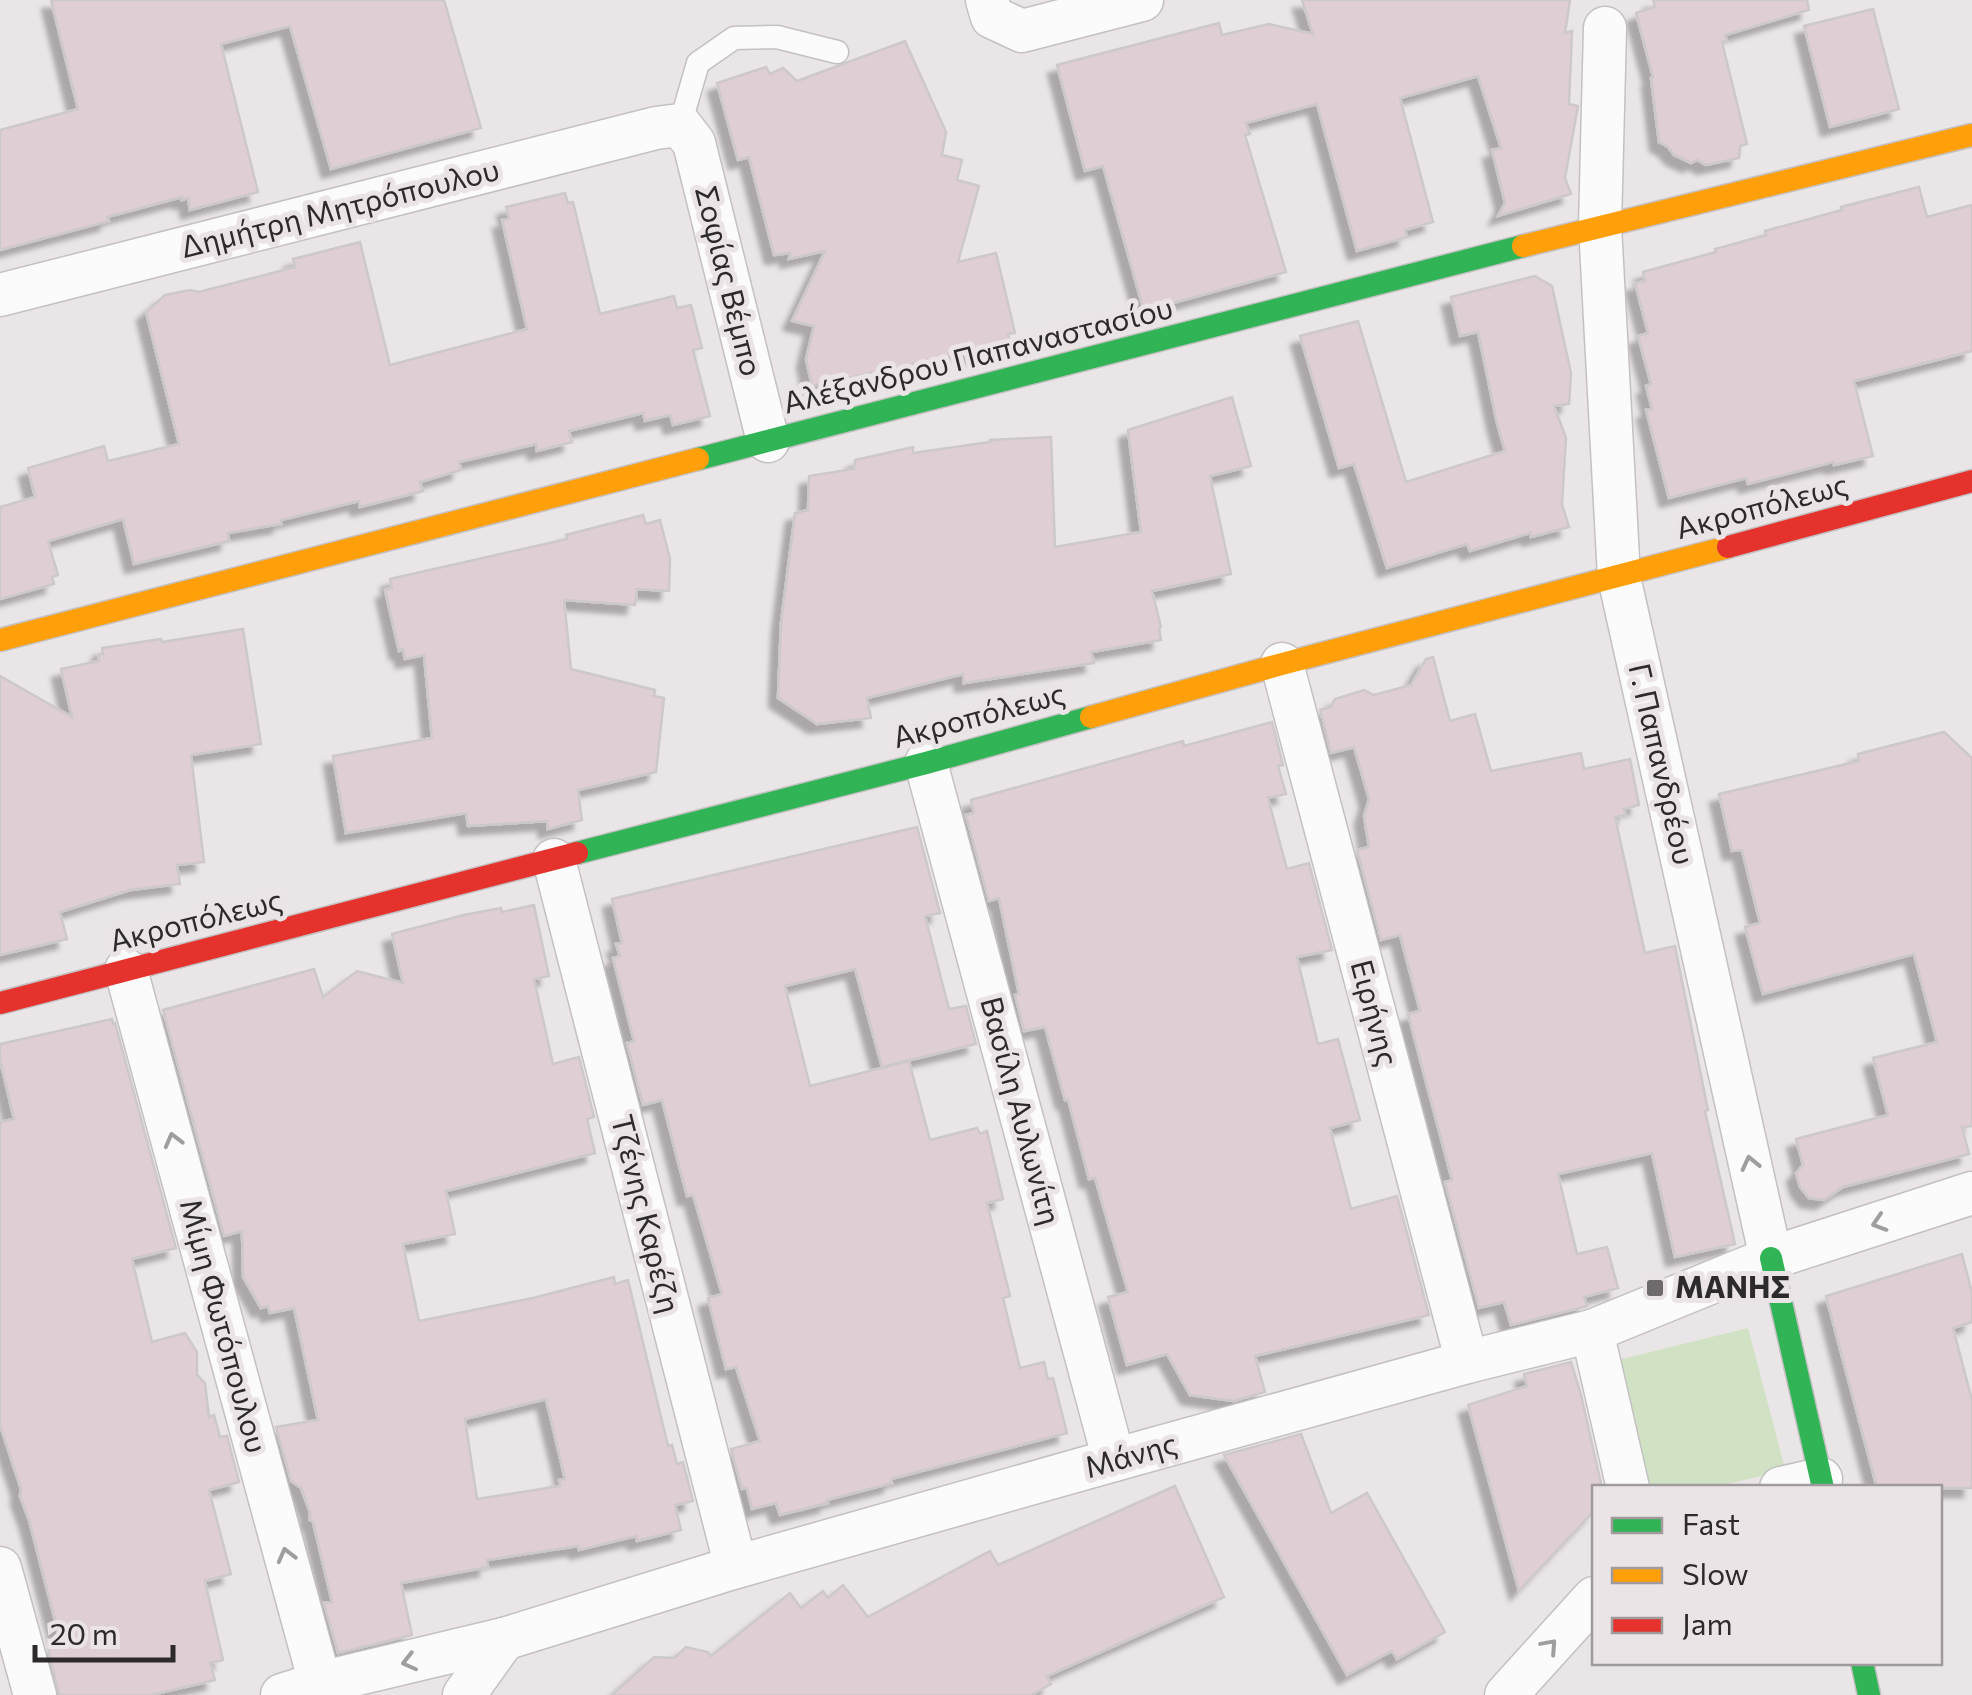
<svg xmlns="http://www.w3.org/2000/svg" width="1972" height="1695" viewBox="0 0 1972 1695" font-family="Commissioner,sans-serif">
  <defs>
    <filter id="shadow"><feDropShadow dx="-9" dy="9" stdDeviation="2.5" flood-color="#0004"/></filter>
  </defs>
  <rect width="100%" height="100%" fill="#eae5e7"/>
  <!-- park -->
  <polygon fill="#d0e2c3" points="1748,1328 1784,1465 1778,1472 1715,1487 1646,1487 1614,1361"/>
  <!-- building -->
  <g fill="#dfced4" stroke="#cdc9ca" stroke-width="2.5" fill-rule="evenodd" filter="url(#shadow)">
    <polygon points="51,0 444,0 481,128 331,169 290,26 221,44 258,192 190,210 188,198 182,200 182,197 107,217 109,221 0,250 0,130 78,109"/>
    <polygon points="1302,0 1570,0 1565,33 1572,31 1569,104 1578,106 1565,178 1571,194 1498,216 1505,203 1492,150 1501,148 1478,76 1400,98 1433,222 1405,230 1407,237 1357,251 1317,104 1246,123 1250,134 1245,135 1286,272 1144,311 1103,166 1085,171 1057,65 1219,23 1222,35 1269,24 1313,34"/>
    <polygon points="1653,0 1807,0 1809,10 1725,35 1727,41 1722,42 1747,144 1740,146 1739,158 1706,165 1697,160 1691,163 1674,155 1668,147 1659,142 1651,78 1653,77 1636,13 1655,7"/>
    <polygon points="1873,9 1899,109 1830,127 1804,26"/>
    <polygon points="905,41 946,132 942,155 962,160 957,180 979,186 958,262 996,253 1015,333 1008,334 1011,346 975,355 974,350 812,386 806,359 814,326 792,321 825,251 789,259 790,253 774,255 749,157 738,160 717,83 766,67 770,74 783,68 797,81"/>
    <polygon points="1919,187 1927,217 1972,205 1972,351 1854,381 1873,456 1834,465 1833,462 1748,484 1746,478 1669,498 1646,410 1652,409 1646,386 1651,384 1638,336 1648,333 1635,283 1645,281 1643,272 1716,252 1715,249 1766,235 1765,231 1842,210 1841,207"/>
    <polygon points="565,193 568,203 573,202 600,314 674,296 677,308 691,305 702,348 693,350 710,416 673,425 670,415 645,421 643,413 569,431 572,442 537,451 536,444 459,462 461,470 420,482 423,491 360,507 359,501 281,520 281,524 228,533 229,541 134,564 123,519 48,541 58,575 52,577 54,584 0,599 0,507 35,497 28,468 104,446 108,461 179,444 146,312 165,295 190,290 199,292 295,267 293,259 360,242 390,365 527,329 502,220 509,218 506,207"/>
    <polygon points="1535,276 1552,286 1571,373 1569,404 1554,406 1566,438 1562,504 1569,527 1531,537 1530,533 1470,551 1467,544 1387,568 1354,464 1339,468 1300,336 1358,321 1406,482 1505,451 1497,423 1478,332 1460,336 1451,297"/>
    <polygon points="1232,397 1251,466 1210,476 1231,574 1152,591 1161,627 1159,628 1161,640 1091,652 1094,663 964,683 963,674 867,698 871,718 817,724 778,698 781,623 795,513 808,510 809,476 854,469 855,460 913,447 913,453 990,442 990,440 1051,437 1055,547 1141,532 1128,430"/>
    <polygon points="643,515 646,524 660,520 670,559 669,591 637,589 635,605 564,600 571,669 655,690 654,696 664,698 656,772 578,790 582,820 548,829 547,821 468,826 466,813 346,833 333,756 432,738 424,655 405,659 403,649 399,651 385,590 392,588 390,579 567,539 566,535"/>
    <polygon points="243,629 261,744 191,755 204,862 177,865 180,884 130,890 60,912 67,939 0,955 0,676 72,717 61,669 99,661 99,654 103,654 102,648 161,639 162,642"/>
    <polygon points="1433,657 1450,721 1475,714 1491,771 1581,753 1584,769 1630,759 1639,805 1624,809 1626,815 1615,817 1645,953 1675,946 1708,1110 1705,1111 1735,1244 1675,1257 1652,1153 1558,1174 1577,1254 1607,1247 1618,1288 1584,1297 1587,1306 1584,1307 1511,1325 1504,1302 1479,1308 1445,1182 1452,1180 1408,1014 1420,1011 1400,935 1381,940 1357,850 1369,847 1364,816 1369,799 1354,747 1331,753 1320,710 1331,707 1335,699 1364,690 1374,695 1411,685 1426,659"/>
    <polygon points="1272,722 1283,765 1278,766 1286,794 1268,798 1287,869 1309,863 1332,950 1297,957 1318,1044 1338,1039 1360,1120 1330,1128 1351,1209 1397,1196 1429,1315 1255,1356 1265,1392 1234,1401 1190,1395 1167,1354 1127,1365 1108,1297 1128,1292 1095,1178 1089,1179 1068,1099 1065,1100 1045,1027 1024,1031 1015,995 1019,994 999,898 989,901 966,815 974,813 971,800 1183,741 1184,746"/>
    <polygon points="1944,732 1972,758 1972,1126 1962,1127 1969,1154 1843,1187 1824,1200 1809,1198 1800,1187 1796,1173 1803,1165 1796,1139 1888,1115 1873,1058 1937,1042 1914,954 1763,994 1745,927 1760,923 1742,850 1732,851 1719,794 1859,761 1858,754"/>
    <polygon points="917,827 940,913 925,916 949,1009 966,1006 976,1044 882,1067 855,969 785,986 810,1086 909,1061 930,1140 977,1128 980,1134 987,1131 1003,1199 987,1203 1010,1296 1003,1298 1020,1368 1044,1362 1048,1379 1053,1378 1067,1433 891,1479 892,1483 827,1500 828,1503 780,1515 776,1503 752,1509 747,1488 742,1489 731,1449 760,1441 736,1367 726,1369 708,1298 722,1294 693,1195 687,1196 662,1100 643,1105 627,1043 634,1041 613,958 620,956 616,944 622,943 612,899"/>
    <path d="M534 905 549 976 534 979 553 1064 579 1057 594 1117 587 1119 595 1153 446 1191 455 1234 403 1244 419 1321 533 1298 614 1277 615 1284 628 1280 668 1446 672 1445 677 1464 683 1462 693 1501 675 1505 681 1530 637 1541 636 1536 579 1550 578 1546 487 1560 488 1567 401 1583 412 1635 338 1653 324 1603 332 1602 313 1522 310 1520V1512L301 1488 291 1481 276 1427 318 1420 294 1308 270 1313 268 1306 261 1308 243 1277 242 1231 224 1236 163 1010 314 969 323 997 357 971 403 983 392 934 464 915 501 908 502 912ZM546 1399 565 1479 559 1480 560 1486 477 1499 465 1419Z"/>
    <polygon points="112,1019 113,1024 115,1023 176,1248 132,1259 152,1342 185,1333 197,1352 197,1375 205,1383 209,1417 214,1415 220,1437 227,1436 239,1482 209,1490 231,1574 205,1581 223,1660 210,1663 215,1680 151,1695 59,1695 48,1648 61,1644 29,1520 20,1496 21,1489 0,1425 0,1122 14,1119 0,1060 0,1044"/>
    <polygon points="1962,1254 1972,1293 1972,1322 1953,1328 1972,1400 1972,1488 1877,1488 1826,1296"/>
    <polygon points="1571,1362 1581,1395 1602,1488 1594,1488 1594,1511 1519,1591 1468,1405 1527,1386 1524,1374"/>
    <polygon points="1301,1434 1331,1513 1367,1493 1445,1632 1397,1659 1392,1651 1347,1675 1224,1455"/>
    <polygon points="1175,1486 1224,1597 1047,1676 1051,1684 1031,1695 612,1695 654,1657 674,1658 686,1647 708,1652 711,1656 790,1593 801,1608 823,1591 828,1598 843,1585 868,1617 990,1551 998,1565"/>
  </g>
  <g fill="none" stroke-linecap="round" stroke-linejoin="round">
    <!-- lane casing -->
    <g stroke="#c4c1c2" stroke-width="25">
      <polyline id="lane" points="680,125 698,63 734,38 777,37 837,52"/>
    </g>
    <!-- street casing -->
    <g stroke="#c4c1c2" stroke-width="45">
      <g id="street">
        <polyline points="987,0 992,17 1022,31 1142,0"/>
        <polyline points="1605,28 1600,226 1619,577 1771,1258"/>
        <polyline points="0,295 656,128 680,125 694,143 768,441"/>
        <polyline points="1282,664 1467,1362"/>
        <polyline points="926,763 1114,1460"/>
        <polyline points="554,860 736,1567"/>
        <polyline points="126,970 320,1683"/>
        <polyline points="1592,1331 1628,1488"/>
        <polyline points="1781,1488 1821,1479"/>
        <polyline points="0,1568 35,1695"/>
        <polyline points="282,1695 320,1683 504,1639 736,1567 1114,1460 1467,1362 1592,1331 1771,1258 1972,1193"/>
        <polyline points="464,1695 504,1639"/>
        <polyline points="1506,1695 1594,1598"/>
      </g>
    </g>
    <!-- fast casing -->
    <g stroke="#c4c1c2" stroke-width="25">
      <g id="fast">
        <polyline points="698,459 1523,246"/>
        <polyline points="577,853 926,763 1091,717"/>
        <polyline points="1771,1258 1823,1488"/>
        <polyline points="1862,1662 1869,1695"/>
      </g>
    </g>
    <!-- slow casing -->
    <g stroke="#c4c1c2" stroke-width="25">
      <g id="slow">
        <polyline points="1523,246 1972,135"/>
        <polyline points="0,640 698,459"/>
        <polyline points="1091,717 1282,664 1728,547"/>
      </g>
    </g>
    <!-- jam casing -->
    <g stroke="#c4c1c2" stroke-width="25">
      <g id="jam">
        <polyline points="1728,547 1972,481"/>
        <polyline points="0,1003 577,853"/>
      </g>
    </g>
    <!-- lane -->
    <use href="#lane" stroke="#fcfbfb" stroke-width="22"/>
    <!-- street -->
    <use href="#street" stroke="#fcfbfb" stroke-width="42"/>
    <!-- fast -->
    <use href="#fast" stroke="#30b455" stroke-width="22"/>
    <!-- slow -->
    <use href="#slow" stroke="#ff9f0a" stroke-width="22"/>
    <!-- jam -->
    <use href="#jam" stroke="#e5322d" stroke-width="22"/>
  </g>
  <!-- one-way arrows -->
  <defs><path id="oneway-chevron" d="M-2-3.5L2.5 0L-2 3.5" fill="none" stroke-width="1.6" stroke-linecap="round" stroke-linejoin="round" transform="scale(2.5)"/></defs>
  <g stroke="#9f9d9d">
    <use href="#oneway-chevron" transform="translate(173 1140) rotate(-105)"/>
    <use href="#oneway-chevron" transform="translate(1750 1163) rotate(-103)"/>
    <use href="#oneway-chevron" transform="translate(1879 1223) rotate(162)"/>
    <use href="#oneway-chevron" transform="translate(286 1555) rotate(-105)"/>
    <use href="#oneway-chevron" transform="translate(1550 1646) rotate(-48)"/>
    <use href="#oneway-chevron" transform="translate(409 1662) rotate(166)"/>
  </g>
  <!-- markers -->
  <rect fill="#6f6b6d" stroke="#ebe4e6" stroke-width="4" x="1645" y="1278" width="20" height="20" rx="5"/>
  <g text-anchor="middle" stroke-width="10" stroke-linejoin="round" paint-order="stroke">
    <!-- street labels -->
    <g font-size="30" fill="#2d2a2b" stroke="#ebe4e6">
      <text transform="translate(340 209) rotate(-14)" y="10">Δημήτρη Μητρόπουλου</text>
      <text transform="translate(728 281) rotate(76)" y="10">Σοφίας Βέμπο</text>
      <text transform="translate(978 356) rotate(-14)" y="10">Αλέξανδρου Παπαναστασίου</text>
      <text transform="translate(1762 507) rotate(-15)" y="10">Ακροπόλεως</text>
      <text transform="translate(979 716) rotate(-15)" y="10">Ακροπόλεως</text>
      <text transform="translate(1661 764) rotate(77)" y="10">Γ. Παπανδρέου</text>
      <text transform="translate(196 921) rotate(-14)" y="10">Ακροπόλεως</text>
      <text transform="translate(1374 1013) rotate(75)" y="10">Ειρήνης</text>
      <text transform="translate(1020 1111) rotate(75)" y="10">Βασίλη Αυλωνίτη</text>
      <text transform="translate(645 1214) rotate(76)" y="10">Τζένης Καρέζη</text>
      <text transform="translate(223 1326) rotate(75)" y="10">Μίμη Φωτόπουλου</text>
      <text transform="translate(1131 1456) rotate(-16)" y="10">Μάνης</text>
    </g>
    <!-- poi labels -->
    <g font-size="30" font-weight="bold" fill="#2d2a2b" stroke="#ebe4e6" text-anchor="start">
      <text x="1675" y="1298">ΜΑΝΗΣ</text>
    </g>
  </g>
  <!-- legend -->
  <rect x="1592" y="1485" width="350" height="180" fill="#ebe4e6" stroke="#9f9a9b" stroke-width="2.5"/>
  <rect x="1612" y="1518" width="50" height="15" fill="#30b455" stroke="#9f9a9b" stroke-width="2.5"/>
  <text x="1682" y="1535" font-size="30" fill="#2d2a2b">Fast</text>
  <rect x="1612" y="1568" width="50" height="15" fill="#ff9f0a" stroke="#9f9a9b" stroke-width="2.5"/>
  <text x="1682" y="1585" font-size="30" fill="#2d2a2b">Slow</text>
  <rect x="1612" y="1618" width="50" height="15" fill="#e5322d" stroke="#9f9a9b" stroke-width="2.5"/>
  <text x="1682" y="1635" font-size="30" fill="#2d2a2b">Jam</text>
  <!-- scale -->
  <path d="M35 1645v15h138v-15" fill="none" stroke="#2d2a2b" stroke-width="5"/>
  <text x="50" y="1645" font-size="30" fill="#2d2a2b" stroke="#ebe4e6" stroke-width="8" paint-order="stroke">20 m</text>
</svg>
